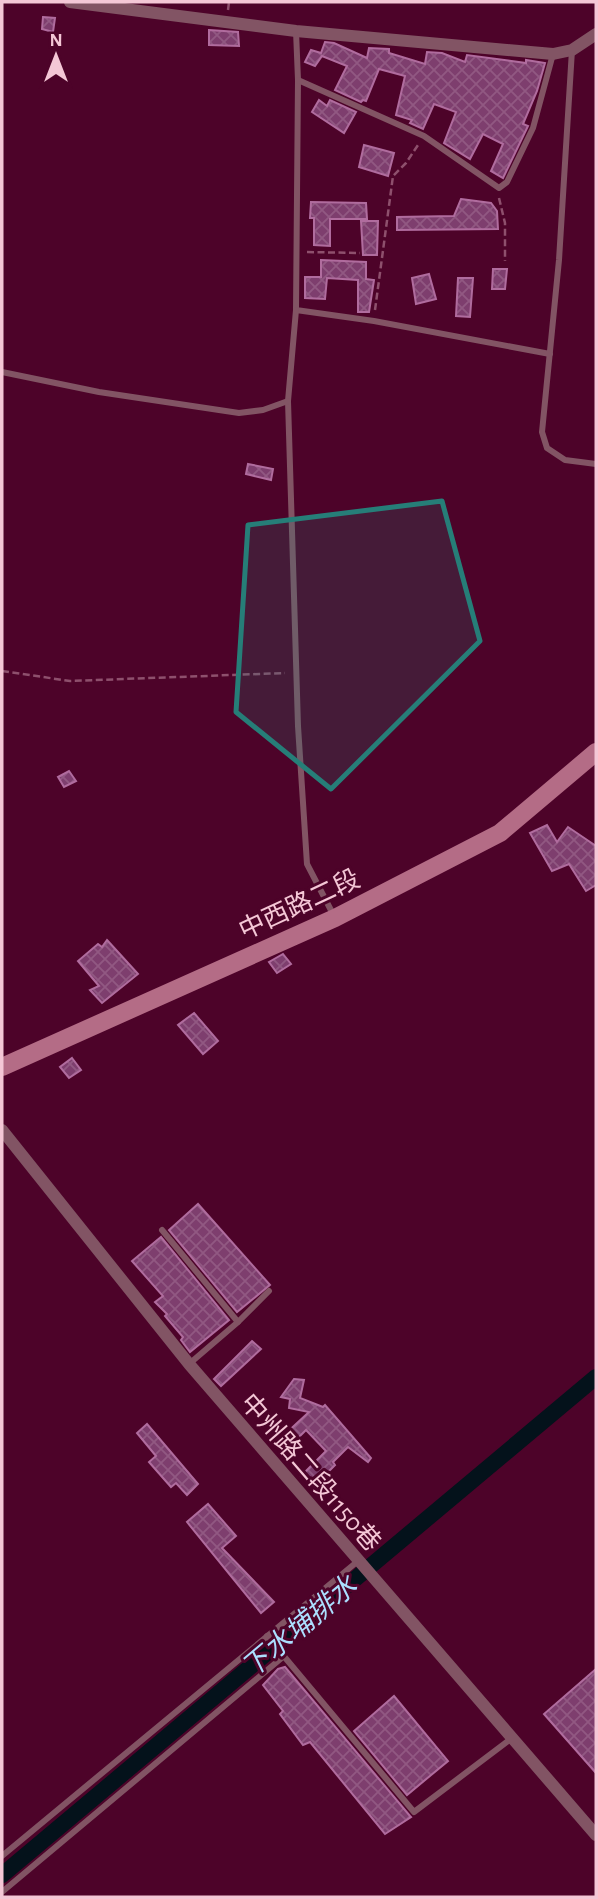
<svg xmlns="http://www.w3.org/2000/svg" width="598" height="1899" viewBox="0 0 598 1899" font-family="'Alegreya Sans','Noto Sans TC',sans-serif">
  <defs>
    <pattern id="building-cross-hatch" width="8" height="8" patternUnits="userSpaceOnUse" patternTransform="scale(1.75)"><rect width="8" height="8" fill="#7e3e6e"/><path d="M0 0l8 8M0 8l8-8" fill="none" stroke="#915882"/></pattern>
  </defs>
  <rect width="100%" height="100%" fill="#4d0329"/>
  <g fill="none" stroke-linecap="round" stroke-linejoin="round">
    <!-- canal -->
    <polyline stroke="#04121b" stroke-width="16" points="2,1875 596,1377"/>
  </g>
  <!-- building -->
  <g fill="url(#building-cross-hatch)" stroke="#b06c9e" stroke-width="2">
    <polygon points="43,17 55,18 53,32 42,29"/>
    <polygon points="209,30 238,32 239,46 209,45"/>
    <polygon points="325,42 334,43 367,58 369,48 389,49 389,53 425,64 427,52 442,53 465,62 467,55 526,63 526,60 545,63 537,91 523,124 528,126 503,178 491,171 503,144 483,134 470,159 444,143 456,112 434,104 423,129 410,123 412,120 396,115 405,76 379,69 366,101 363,100 361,102 335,90 347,66 322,56 315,66 305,62 311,50 321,53"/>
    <polygon points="319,100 327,106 330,100 356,112 344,133 312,112"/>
    <polygon points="364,145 394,153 388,176 359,167"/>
    <polygon points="461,199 491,203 497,211 498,229 397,230 397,217 454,216"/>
    <polygon points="311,202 366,203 367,219 330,219 330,246 314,245 314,218 310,218"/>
    <polygon points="361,221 378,221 377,255 363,255"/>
    <polygon points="321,260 366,262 366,279 374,280 369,312 358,312 358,280 327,278 325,299 305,298 305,277 321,277"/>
    <polygon points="493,269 507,269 505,289 492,289"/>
    <polygon points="429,274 436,299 416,304 412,278"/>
    <polygon points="458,278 473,278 470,317 456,316"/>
    <polygon points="248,464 273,469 271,480 246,474"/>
    <polygon points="69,771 76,781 64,787 58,777"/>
    <polygon points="547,825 557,842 568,827 596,846 596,885 586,891 569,864 552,871 530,833"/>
    <polygon points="107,940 138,974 102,1003 90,990 99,986 78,961 98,944 102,947"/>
    <polygon points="283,954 291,964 277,973 269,962"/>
    <polygon points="194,1013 218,1041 203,1054 178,1025"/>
    <polygon points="72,1058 81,1070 69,1078 60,1067"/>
    <polygon points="198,1204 270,1285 237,1312 169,1230"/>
    <polygon points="161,1237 229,1320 190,1352 181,1340 183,1337 165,1316 167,1314 155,1302 163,1296 132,1261"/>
    <polygon points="252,1341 261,1349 221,1386 214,1379"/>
    <polygon points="294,1379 304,1380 300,1398 323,1407 325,1405 371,1458 368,1462 348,1447 333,1462 335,1465 313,1487 301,1476 326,1451 306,1430 288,1448 281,1438 309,1412 289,1408 290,1399 281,1397"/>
    <polygon points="147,1424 198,1484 187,1495 176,1483 171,1487 149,1462 156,1456 137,1433"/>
    <polygon points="208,1504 236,1536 222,1548 274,1602 261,1613 187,1522"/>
    <polygon points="285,1667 410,1816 411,1817 385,1834 310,1742 303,1745 280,1714 283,1711 263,1685 278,1669"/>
    <polygon points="596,1669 596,1773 544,1714"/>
    <polygon points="394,1696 448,1761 407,1795 354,1731"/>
  </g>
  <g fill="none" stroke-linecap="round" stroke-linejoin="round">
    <!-- path -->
    <g stroke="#8e506d" stroke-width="2.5" stroke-dasharray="7 3.5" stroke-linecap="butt">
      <polyline points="228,10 229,2"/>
      <polyline points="499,198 505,223 505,261"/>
      <polyline points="307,252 360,253"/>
      <polyline points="375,310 393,176 406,163 418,145"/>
      <polyline points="2,671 70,681 285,673"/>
    </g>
    <!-- lane -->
    <g stroke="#825464" stroke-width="6">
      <polyline points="296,31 298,80 296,310 374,321 550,354"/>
      <polyline points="572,50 559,260 542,432 547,448 565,460 596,464"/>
      <polyline points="298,80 424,136 499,188 507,182 533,128 553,54"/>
      <polyline points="296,310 288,401 298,726 307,864 334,916"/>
      <polyline points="2,372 99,392 239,413 263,410 288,401"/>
      <polyline points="162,1230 238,1322 189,1364"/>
      <polyline points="238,1322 269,1291"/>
      <polyline points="267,1636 414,1812 512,1738"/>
      <polyline points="2,1856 358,1561"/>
      <polyline points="2,1892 284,1656"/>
    </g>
    <!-- street -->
    <g stroke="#825464" stroke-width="12">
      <polyline points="70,2 296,31 553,54 572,50 596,34"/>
      <polyline points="2,1130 189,1364 596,1835"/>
    </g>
    <!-- secondary -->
    <polyline stroke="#b46c86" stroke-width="18" points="2,1067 335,918 500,833 596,752"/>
  </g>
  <!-- marked area -->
  <path fill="#267e78" fill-opacity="0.2" stroke="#267e78" stroke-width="5" stroke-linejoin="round" d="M442 501 480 641 331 789 236 712 248 525Z"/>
  <g text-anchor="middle" stroke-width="6" stroke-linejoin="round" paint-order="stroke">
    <!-- street labels -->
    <g font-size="26" fill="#f4c7d6" stroke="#4d0329">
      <text transform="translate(299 904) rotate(-25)" y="9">中西路二段</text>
      <text transform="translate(311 1472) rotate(49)" y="9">中州路二段1150巷</text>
    </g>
    <!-- water labels -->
    <g font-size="28" font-style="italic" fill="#abdefe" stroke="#4d0329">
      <text transform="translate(299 1626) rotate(-40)" y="10">下水埔排水</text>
    </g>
  </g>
  <!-- border -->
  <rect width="598" height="1899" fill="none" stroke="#f4c7d6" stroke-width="7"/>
  <!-- north arrow -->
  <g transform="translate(56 56)" stroke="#4d0329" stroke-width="5" paint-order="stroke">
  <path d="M0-5L12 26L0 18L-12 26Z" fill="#f4c7d6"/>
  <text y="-10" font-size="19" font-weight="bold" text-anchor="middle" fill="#f4c7d6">N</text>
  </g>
</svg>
